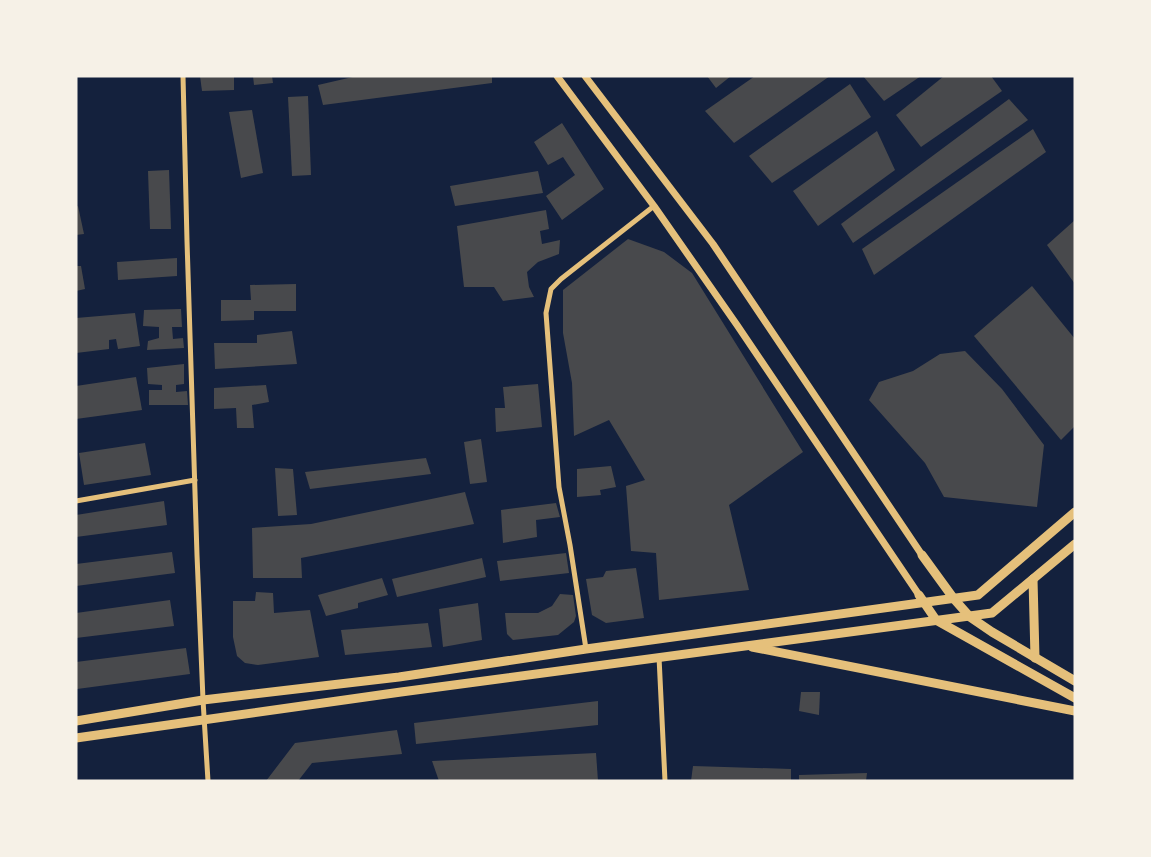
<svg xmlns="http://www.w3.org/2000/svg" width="1151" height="857" viewBox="0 0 1151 857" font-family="Jost,sans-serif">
  <rect width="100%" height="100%" fill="#14213d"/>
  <!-- building -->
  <g fill="#48494c">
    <polygon points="200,76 234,76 234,90 202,91"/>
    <polygon points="253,76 272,76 273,83 254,85"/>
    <polygon points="357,76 492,76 492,83 323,105 318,85"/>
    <polygon points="707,76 731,76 716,88"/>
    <polygon points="755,76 830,76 734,143 705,111"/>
    <polygon points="863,76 921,76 884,101"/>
    <polygon points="944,76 991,76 1002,91 921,147 896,115"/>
    <polygon points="850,84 871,117 772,183 749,156"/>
    <polygon points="308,96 311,175 292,176 288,97"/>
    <polygon points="1009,99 1028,120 853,243 841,224"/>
    <polygon points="252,110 263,173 241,178 229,112"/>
    <polygon points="562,123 604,189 562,220 546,196 575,175 563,157 548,165 534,142"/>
    <polygon points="1033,129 1046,152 874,275 862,249"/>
    <polygon points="877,131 895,170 818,226 793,191"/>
    <polygon points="169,170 171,229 150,229 148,171"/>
    <polygon points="538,171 543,193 455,206 450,186"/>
    <polygon points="78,206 84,234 76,235 76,207"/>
    <polygon points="546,210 549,229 540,231 542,244 560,240 559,254 538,262 527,272 529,287 534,297 503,301 494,287 464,287 457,226"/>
    <polygon points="1075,220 1075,284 1047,245"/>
    <polygon points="628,239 664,252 692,273 803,452 729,505 749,590 659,600 656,553 631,551 626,486 645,480 609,420 574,436 572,383 563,333 563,290"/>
    <polygon points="177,258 177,276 118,280 117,262"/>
    <polygon points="76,266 81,266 85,289 76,291"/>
    <polygon points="296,284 296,311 254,311 254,320 221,321 221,300 251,300 250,285"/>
    <polygon points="1032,286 1075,339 1075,426 1061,440 974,336"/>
    <polygon points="181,309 182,327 172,327 173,339 183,338 184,348 147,350 148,341 159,338 159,327 143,326 144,310"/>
    <polygon points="135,313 140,346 118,349 116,339 109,340 109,349 76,353 76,318"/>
    <polygon points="292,331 297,364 215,369 214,343 257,343 257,335"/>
    <polygon points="965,351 1002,389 1044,445 1037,507 944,497 925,463 869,400 879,382 913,371 940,354"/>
    <polygon points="184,364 184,384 176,385 176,392 187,391 188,405 149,405 149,390 162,390 162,385 148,384 147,368"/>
    <polygon points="136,377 142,410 76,419 76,386"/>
    <polygon points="538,384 542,427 496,432 495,408 505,408 503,387"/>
    <polygon points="266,385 269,402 252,405 254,428 237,428 236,408 214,409 214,388"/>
    <polygon points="481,439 487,482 470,484 464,442"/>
    <polygon points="145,443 151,475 84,485 79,453"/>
    <polygon points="426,458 431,474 310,489 305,472"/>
    <polygon points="611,466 616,487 600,490 601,495 577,497 577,469"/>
    <polygon points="275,468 293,469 297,515 278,516"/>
    <polygon points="465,492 474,524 301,558 302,578 253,578 252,528 311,524"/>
    <polygon points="164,501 167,525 76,537 76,515"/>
    <polygon points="556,503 560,517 536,520 537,537 503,543 501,510"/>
    <polygon points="172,552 175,573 76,586 76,564"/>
    <polygon points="566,553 569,573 500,581 497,561"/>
    <polygon points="482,558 486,577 397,597 392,579"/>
    <polygon points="636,568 644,618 606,623 592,615 586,579 603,577 606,571"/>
    <polygon points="382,578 388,595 358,603 358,608 326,616 318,595"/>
    <polygon points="256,592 273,593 274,613 310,610 319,657 258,665 245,663 237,656 233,637 233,601 255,601"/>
    <polygon points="560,594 573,595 576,616 574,622 558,635 513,640 507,634 505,613 538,613 552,606"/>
    <polygon points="170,600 174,626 76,638 76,613"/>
    <polygon points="478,603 482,640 443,647 439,609"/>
    <polygon points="428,623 432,647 345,655 341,630"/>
    <polygon points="186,648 190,674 77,689 76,662"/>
    <polygon points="801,692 820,692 819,715 799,711"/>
    <polygon points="598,701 598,725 416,744 414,723"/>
    <polygon points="397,730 402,754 312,763 298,781 266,781 295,743"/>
    <polygon points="596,753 598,781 439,781 432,761"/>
    <polygon points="693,766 791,769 791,781 691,781"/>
    <polygon points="867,773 866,781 799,781 799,775"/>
  </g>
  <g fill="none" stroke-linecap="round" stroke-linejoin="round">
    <!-- minor -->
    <g stroke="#e5c07b" stroke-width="5">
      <polyline points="183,76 187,241 197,555 203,700 208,781"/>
      <polyline points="76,501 195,480"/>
      <polyline points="586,649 570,545 559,487 546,313 551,289 561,279 654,206"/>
      <polyline points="659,657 665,781"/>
    </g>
    <!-- tertiary -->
    <g stroke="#e5c07b" stroke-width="7">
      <polyline points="557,76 654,206 737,325 919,595"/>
      <polyline points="585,76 713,244 922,555"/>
    </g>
    <!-- primary -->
    <g stroke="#e5c07b" stroke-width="9">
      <polyline points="922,555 954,599 970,617 992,632 1075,681"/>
      <polyline points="1033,579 1035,658"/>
      <polyline points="919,595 936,620 1075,698"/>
      <polyline points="752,647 1075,711"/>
      <polyline points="76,721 203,700 399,677 586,649 978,595 1075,512"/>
      <polyline points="76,738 401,692 992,613 1075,544"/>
    </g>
  </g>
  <!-- border -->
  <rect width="1151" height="857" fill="none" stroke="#f6f1e7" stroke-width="155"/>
</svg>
